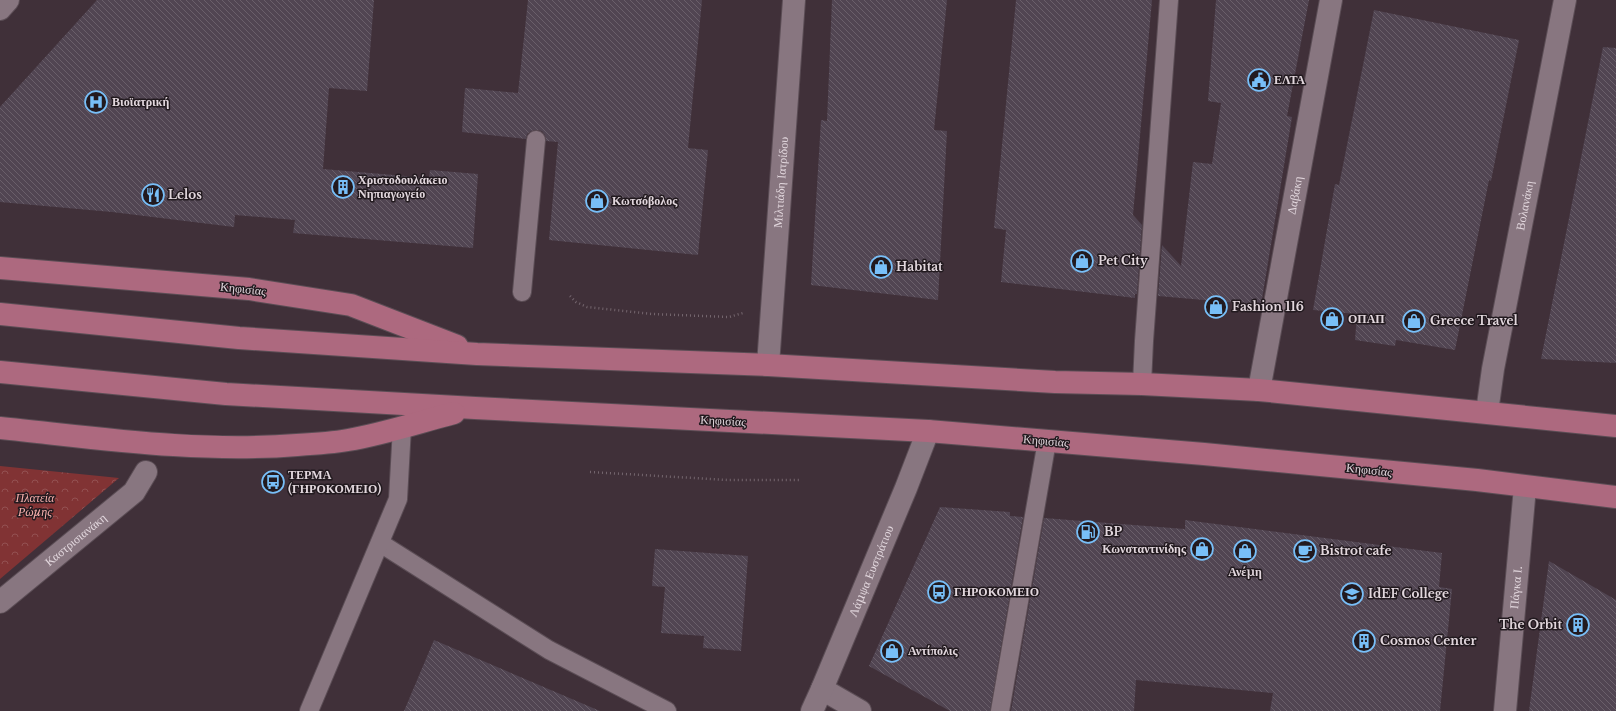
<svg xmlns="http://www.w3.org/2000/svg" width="1616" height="711" viewBox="0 0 1616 711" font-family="'Libre Baskerville',serif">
  <defs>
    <pattern id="forest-crowns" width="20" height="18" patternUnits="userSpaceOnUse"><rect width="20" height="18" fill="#813334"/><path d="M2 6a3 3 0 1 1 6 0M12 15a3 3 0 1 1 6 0" fill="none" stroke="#935051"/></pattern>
    <pattern id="building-back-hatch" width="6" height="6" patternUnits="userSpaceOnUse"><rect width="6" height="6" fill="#514552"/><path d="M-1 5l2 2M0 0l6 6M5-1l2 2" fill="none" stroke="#6a5f6a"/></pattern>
  </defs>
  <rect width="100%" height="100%" fill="#403039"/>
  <!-- forest -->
  <polygon fill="url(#forest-crowns)" points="0,466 119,478 0,579"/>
  <!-- building -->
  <g fill="url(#building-back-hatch)">
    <polygon points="97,0 374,0 367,91 329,88 323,169 429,178 430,170 478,174 473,248 293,233 295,220 235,215 234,227 112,212 0,202 0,107"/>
    <polygon points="528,0 702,0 688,148 708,150 698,255 549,240 558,142 546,141 545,135 542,131 537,130 531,131 527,134 526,139 462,132 465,88 518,93"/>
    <polygon points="832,0 947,0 934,130 947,131 938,300 811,285 821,120 827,121"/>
    <polygon points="1016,0 1152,0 1133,215 1142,225 1137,294 1135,294 1135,298 1001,282 1006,230 994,228"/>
    <polygon points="1216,0 1309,0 1287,116 1292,117 1261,305 1158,296 1162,245 1181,266 1193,162 1212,164 1221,103 1208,101"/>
    <polygon points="1374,10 1519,40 1491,181 1489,180 1455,350 1396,340 1395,346 1355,340 1357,314 1313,310 1335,184 1339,185"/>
    <polygon points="1603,47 1616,48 1616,363 1541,359"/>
    <polygon points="940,507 1010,512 1010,516 1023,517 990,711 950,711 869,666"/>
    <polygon points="1044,518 1185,529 1185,520 1442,553 1439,587 1452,589 1440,711 1270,711 1273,693 1136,680 1134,711 1011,711"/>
    <polygon points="655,549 748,556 741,651 703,648 704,636 661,633 665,587 652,586"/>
    <polygon points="1549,561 1616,600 1616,711 1529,711"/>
    <polygon points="434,640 600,711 404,711"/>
  </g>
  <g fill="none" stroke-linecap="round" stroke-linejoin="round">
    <!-- service casing -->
    <g stroke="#5b4d55" stroke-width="20">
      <g id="service">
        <polyline points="522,292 536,140"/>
        <polyline points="1142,384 1144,341 1169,0"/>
        <polyline points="380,543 549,650 667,711"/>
        <polyline points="309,711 398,499 402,427"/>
        <polyline points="1000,711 1047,441"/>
      </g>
    </g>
    <!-- pedestrian casing -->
    <g stroke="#5b4d55" stroke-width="24">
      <g id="pedestrian">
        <path id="s1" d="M0 602 134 492 146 472"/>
      </g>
    </g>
    <!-- minor casing -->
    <g stroke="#5b4d55" stroke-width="24">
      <g id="minor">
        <polyline points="0,9 8,0"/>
        <path id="s2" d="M768 365 794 0"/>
        <path id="s3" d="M1259 390 1331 0"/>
        <path id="s4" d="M1487 412 1493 369 1565 0"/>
        <polyline points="822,689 860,711"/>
        <path id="s5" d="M1505 711 1525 487"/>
      </g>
    </g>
    <!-- tertiary casing -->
    <g stroke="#5b4d55" stroke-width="24">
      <g id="tertiary">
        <path id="s6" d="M812 711 822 689 906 488 928 431"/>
      </g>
    </g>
    <!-- primary casing -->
    <g stroke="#5b4d55" stroke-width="24">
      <g id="primary">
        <polyline points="0,268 249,289 351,305 457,346"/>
        <polyline points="0,314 239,338 477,354 768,365 1055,382 1142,384 1259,390 1616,426"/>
        <polyline points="0,372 226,394 475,408 928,431 1204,454 1477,480 1616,497"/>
        <path d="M0 428C98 438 198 453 297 445 314 444 331 443 348 440 384 434 419 422 454 413"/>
      </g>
    </g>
    <!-- path -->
    <g stroke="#74666e" stroke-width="2.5" stroke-dasharray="1 3" stroke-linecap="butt">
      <polyline points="570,296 576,302 587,307 652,314 729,317 743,313"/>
      <polyline points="590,472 728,480 799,480"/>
    </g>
    <!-- service -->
    <use href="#service" stroke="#887680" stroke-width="18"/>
    <!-- pedestrian -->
    <use href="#pedestrian" stroke="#887680" stroke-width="22"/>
    <!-- minor -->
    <use href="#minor" stroke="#887680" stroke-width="22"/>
    <!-- tertiary -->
    <use href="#tertiary" stroke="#887680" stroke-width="22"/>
    <!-- primary -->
    <use href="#primary" stroke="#ad697f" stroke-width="22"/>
  </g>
  <!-- icons -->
  <defs>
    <g id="civic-ring" transform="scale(1.15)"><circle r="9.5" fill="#221a1f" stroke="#78bff8" stroke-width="1.5"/><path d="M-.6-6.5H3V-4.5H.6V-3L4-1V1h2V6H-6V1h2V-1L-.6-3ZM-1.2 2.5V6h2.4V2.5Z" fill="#78bff8"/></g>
    <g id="hospital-ring" transform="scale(1.15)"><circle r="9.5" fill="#221a1f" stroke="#78bff8" stroke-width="1.5"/><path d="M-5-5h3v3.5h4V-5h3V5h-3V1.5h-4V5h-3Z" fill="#78bff8"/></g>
    <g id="building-ring" transform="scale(1.15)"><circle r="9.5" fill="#221a1f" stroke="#78bff8" stroke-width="1.5"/><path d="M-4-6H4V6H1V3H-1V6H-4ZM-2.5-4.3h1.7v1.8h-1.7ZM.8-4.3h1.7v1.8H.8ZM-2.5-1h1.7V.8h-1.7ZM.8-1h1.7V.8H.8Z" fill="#78bff8"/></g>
    <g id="restaurant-ring" transform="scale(1.15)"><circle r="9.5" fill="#221a1f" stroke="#78bff8" stroke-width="1.5"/><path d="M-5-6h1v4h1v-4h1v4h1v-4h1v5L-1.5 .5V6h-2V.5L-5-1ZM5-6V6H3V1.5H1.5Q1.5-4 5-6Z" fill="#78bff8"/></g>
    <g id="shop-ring" transform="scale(1.15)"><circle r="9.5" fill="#221a1f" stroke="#78bff8" stroke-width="1.5"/><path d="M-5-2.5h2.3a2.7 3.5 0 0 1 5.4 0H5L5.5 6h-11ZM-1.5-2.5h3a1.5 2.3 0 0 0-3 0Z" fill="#78bff8"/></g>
    <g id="bus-ring" transform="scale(1.15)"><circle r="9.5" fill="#221a1f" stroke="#78bff8" stroke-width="1.5"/><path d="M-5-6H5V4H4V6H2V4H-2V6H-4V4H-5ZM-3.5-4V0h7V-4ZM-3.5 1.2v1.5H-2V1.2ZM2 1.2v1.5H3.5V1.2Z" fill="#78bff8"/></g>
    <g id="fuel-ring" transform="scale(1.15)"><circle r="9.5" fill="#221a1f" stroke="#78bff8" stroke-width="1.5"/><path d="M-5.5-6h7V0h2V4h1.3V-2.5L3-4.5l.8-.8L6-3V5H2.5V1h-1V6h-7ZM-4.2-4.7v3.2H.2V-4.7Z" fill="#78bff8"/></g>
    <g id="cafe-ring" transform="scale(1.15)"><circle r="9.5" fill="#221a1f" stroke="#78bff8" stroke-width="1.5"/><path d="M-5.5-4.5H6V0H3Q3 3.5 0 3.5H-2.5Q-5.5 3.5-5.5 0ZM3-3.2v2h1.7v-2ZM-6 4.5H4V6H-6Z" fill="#78bff8"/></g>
    <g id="university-ring" transform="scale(1.15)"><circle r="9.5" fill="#221a1f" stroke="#78bff8" stroke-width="1.5"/><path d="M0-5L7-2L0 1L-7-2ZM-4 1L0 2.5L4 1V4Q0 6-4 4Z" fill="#78bff8"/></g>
  </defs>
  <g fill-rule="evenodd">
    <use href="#civic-ring" x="1259" y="80"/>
    <use href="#hospital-ring" x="96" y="102"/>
    <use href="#building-ring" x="343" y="187"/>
    <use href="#restaurant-ring" x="153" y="195"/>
    <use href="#shop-ring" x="597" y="201"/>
    <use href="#shop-ring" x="1082" y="261"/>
    <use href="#shop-ring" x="881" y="267"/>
    <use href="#shop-ring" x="1216" y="307"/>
    <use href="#shop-ring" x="1332" y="319"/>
    <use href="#shop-ring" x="1414" y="321"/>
    <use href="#bus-ring" x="273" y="482"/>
    <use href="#fuel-ring" x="1088" y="532"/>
    <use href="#shop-ring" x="1202" y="549"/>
    <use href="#shop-ring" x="1245" y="551"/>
    <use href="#cafe-ring" x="1305" y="551"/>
    <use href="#bus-ring" x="939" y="592"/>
    <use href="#university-ring" x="1352" y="594"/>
    <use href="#building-ring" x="1578" y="625"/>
    <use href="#building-ring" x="1364" y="641"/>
    <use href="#shop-ring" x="892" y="651"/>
  </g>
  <g text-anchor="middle" stroke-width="3" stroke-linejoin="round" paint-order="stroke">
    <!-- poi labels -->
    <g font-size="12" font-weight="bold" fill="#e2d7dd" stroke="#221a1f" text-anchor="start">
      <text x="1274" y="84">ΕΛΤΑ</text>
      <text x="112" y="106">Βιοϊατρική</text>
      <text x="358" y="184">Χριστοδουλάκειο<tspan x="358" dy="14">Νηπιαγωγείο</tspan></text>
      <text x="168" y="199">Lelos</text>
      <text x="612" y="205">Κωτσόβολος</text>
      <text x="1098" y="265">Pet City</text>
      <text x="896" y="271">Habitat</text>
      <text x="1232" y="311">Fashion 116</text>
      <text x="1348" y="323">ΟΠΑΠ</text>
      <text x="1430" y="325">Greece Travel</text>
      <text x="288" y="479">ΤΕΡΜΑ<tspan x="288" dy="14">(ΓΗΡΟΚΟΜΕΙΟ)</tspan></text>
      <text x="1104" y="536">BP</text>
      <text x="1186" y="553" text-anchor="end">Κωνσταντινίδης</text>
      <text x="1320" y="555">Bistrot cafe</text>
      <text x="1245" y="576" text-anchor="middle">Ανέμη</text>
      <text x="954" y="596">ΓΗΡΟΚΟΜΕΙΟ</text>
      <text x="1368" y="598">IdEF College</text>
      <text x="1562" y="629" text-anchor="end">The Orbit</text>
      <text x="1380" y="645">Cosmos Center</text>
      <text x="908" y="655">Αντίπολις</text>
    </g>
    <!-- street labels -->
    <g font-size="12" fill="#e2d7dd" stroke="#221a1f">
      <text dy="4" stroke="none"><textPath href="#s2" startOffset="183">Μιλτιάδη Ιατρίδου</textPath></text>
      <text dy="4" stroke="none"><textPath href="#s3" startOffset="198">Δαβάκη</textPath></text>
      <text dy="4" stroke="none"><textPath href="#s4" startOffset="210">Βολανάκη</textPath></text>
      <text transform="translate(243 289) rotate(6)" y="4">Κηφισίας</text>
      <text transform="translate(723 421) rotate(3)" y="4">Κηφισίας</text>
      <text transform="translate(1046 441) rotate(5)" y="4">Κηφισίας</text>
      <text transform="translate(1369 470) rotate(6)" y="4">Κηφισίας</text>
      <text dy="4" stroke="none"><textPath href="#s1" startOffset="98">Καστρισιανάκη</textPath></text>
      <text dy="4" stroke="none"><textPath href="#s6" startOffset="152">Λάμψα Ευστράτιου</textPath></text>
      <text dy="4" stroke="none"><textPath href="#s5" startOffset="124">Πάγκα Ι.</textPath></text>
    </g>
    <!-- park labels -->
    <g font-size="12" font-style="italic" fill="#f8b0ad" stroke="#221a1f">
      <text x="35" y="502">Πλατεία<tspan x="35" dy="14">Ρώμης</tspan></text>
    </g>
  </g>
</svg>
